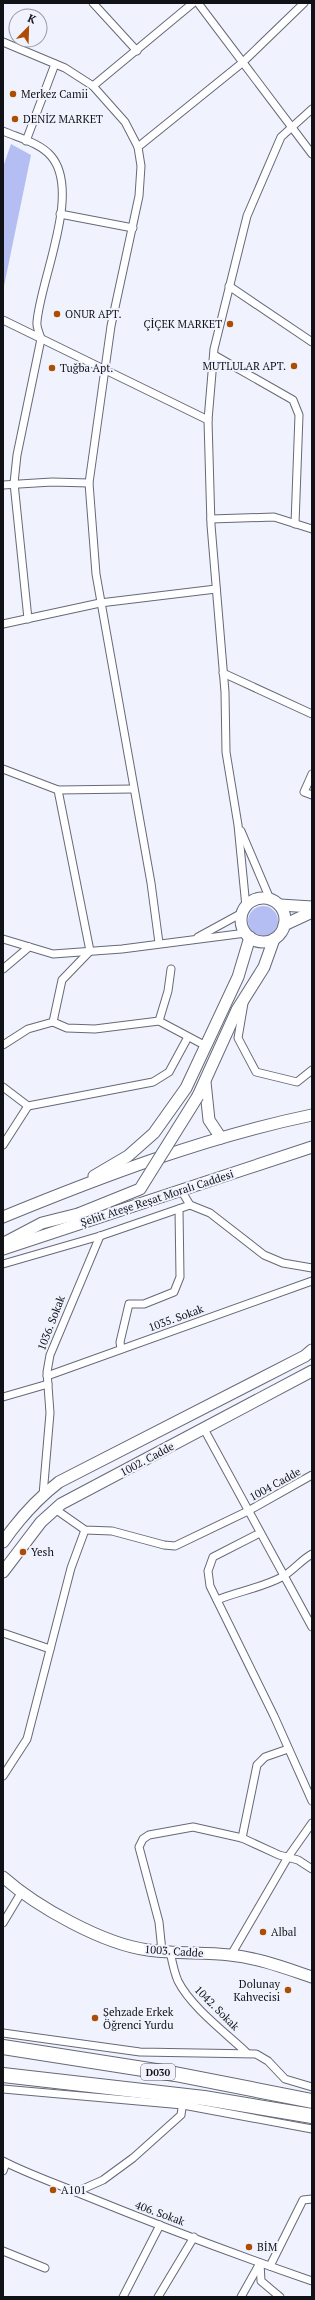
<svg xmlns="http://www.w3.org/2000/svg" width="315" height="2300" viewBox="0 0 315 2300" font-family="'PT Serif',serif">
  <rect width="100%" height="100%" fill="#f0f3fd"/>
  <!-- green -->
  <g fill="#b5bef3">
    <polygon points="11,144 31,155 3,291 3,167"/>
    <circle cx="263" cy="921" r="15"/>
  </g>
  <g fill="none" stroke-linecap="round" stroke-linejoin="round">
    <!-- street casing -->
    <g stroke="#666978" stroke-width="9">
      <g id="street">
        <polyline points="93,3 137,51"/>
        <polyline points="198,3 312,154"/>
        <polyline points="3,42 65,68 93,86 125,122 138,147 141,166 139,196 111,326 89,483 96,574 151,883 159,943"/>
        <polyline points="93,86 193,3"/>
        <path d="M3 131C19 138 40 143 51 156 82 192 40 280 37 322 36 327 40 334 41 339L17 455 14 483 28 619"/>
        <polyline points="26,141 55,64"/>
        <polyline points="138,147 242,63 304,3"/>
        <polyline points="60,214 133,228"/>
        <polyline points="229,286 312,342"/>
        <polyline points="3,320 208,420"/>
        <polyline points="214,355 293,400 299,415 295,524"/>
        <polyline points="3,485 52,482 89,483"/>
        <polyline points="211,519 274,517 312,529"/>
        <polyline points="3,624 100,603 216,589"/>
        <polyline points="223,673 312,714"/>
        <polyline points="3,769 58,790 133,789"/>
        <polyline points="312,774 304,792 312,795"/>
        <polyline points="241,831 270,899"/>
        <polyline points="246,907 238,825 226,752 225,692 211,525 208,420 214,349 247,216 281,137 312,109"/>
        <polyline points="198,937 242,913"/>
        <polyline points="3,939 53,954 122,949 246,933"/>
        <polyline points="3,969 29,947"/>
        <polyline points="244,1003 238,1038 256,1072 297,1082 312,1070"/>
        <polyline points="159,1021 168,991 171,969"/>
        <polyline points="53,1022 67,1028 95,1029 159,1021 206,1046"/>
        <polyline points="3,1045 28,1029 53,1022 62,980 90,951 58,790"/>
        <polyline points="3,1087 28,1106 153,1082 169,1072 188,1037"/>
        <polyline points="3,1145 28,1106"/>
        <polyline points="181,1190 190,1205 210,1213 264,1255 283,1263 312,1268"/>
        <polyline points="3,1264 100,1236 190,1205"/>
        <polyline points="121,1349 120,1342 129,1304 144,1304 174,1292 180,1277 179,1209"/>
        <polyline points="47,1376 312,1281"/>
        <polyline points="3,1397 48,1384"/>
        <polyline points="204,1429 312,1627"/>
        <polyline points="43,1495 50,1413 47,1372 50,1355 100,1236"/>
        <polyline points="55,1509 85,1530 112,1531 164,1545 175,1546 248,1511 312,1475"/>
        <polyline points="260,1533 213,1557 208,1571 210,1586 274,1716 312,1801"/>
        <path d="M217 1600C239 1591 261 1588 282 1577 293 1571 301 1560 312 1554"/>
        <polyline points="3,1633 50,1649"/>
        <polyline points="3,1776 27,1739 71,1568 85,1530"/>
        <polyline points="242,1838 257,1765 265,1757 288,1749"/>
        <polyline points="3,1923 21,1893"/>
        <polyline points="162,1951 159,1922 139,1847 143,1839 149,1835 193,1827 242,1838 279,1855 298,1860 312,1869"/>
        <path d="M170 1951C172 1961 174 1972 178 1981 191 2007 226 2033 247 2053"/>
        <polyline points="231,1955 288,1857 312,1823"/>
        <polyline points="3,2033 140,2052 256,2054 268,2061 285,2079 312,2087"/>
        <polyline points="3,2089 183,2105 312,2129"/>
        <path d="M3 2161C28 2174 55 2183 81 2194 157 2225 234 2254 312 2281"/>
        <polyline points="3,2171 6,2163"/>
        <polyline points="76,2192 103,2180 133,2158 181,2115 183,2101"/>
        <polyline points="3,2251 45,2268"/>
        <polyline points="260,2263 261,2281 280,2297"/>
        <polyline points="270,2266 303,2200 312,2199"/>
        <polyline points="123,2297 160,2225"/>
        <polyline points="158,2297 194,2237"/>
        <polyline points="241,2297 260,2263"/>
      </g>
    </g>
    <!-- secondary casing -->
    <g stroke="#666978" stroke-width="13">
      <g id="secondary">
        <circle cx="263" cy="920" r="22"/>
        <polyline points="280,905 312,907"/>
        <polyline points="284,925 312,912"/>
        <polyline points="205,1082 209,1120 221,1138"/>
        <polyline points="198,1096 237,1010 264,967 274,939"/>
        <polyline points="94,1176 128,1156 154,1133 186,1088 238,977 250,937"/>
        <path d="M3 1217C103 1176 206 1137 312 1115"/>
        <polyline points="4,1243 42,1223 78,1214"/>
        <polyline points="3,1249 312,1147"/>
        <path d="M3 1542C19 1519 37 1499 59 1482L305 1356 312 1350"/>
        <polyline points="3,1572 41,1522 61,1504 312,1371"/>
        <path d="M3 1877C37 1907 103 1944 148 1950 175 1954 203 1952 230 1955 259 1958 285 1968 312 1977"/>
      </g>
    </g>
    <!-- highway casing -->
    <g stroke="#666978" stroke-width="16">
      <g id="highway">
        <polyline points="3,2047 175,2074 312,2101"/>
        <polyline points="3,2075 204,2098 312,2116"/>
      </g>
    </g>
    <!-- street -->
    <use href="#street" stroke="#fff" stroke-width="7"/>
    <!-- secondary -->
    <use href="#secondary" stroke="#fff" stroke-width="11"/>
    <!-- highway -->
    <use href="#highway" stroke="#fff" stroke-width="14"/>
    <!-- secondary-bridge casing -->
    <g stroke="#666978" stroke-width="13" stroke-linecap="butt">
      <polyline id="secondary-bridge" points="78,1214 140,1189 198,1096"/>
    </g>
    <!-- secondary-bridge -->
    <use href="#secondary-bridge" stroke="#fff" stroke-width="11"/>
  </g>
  <!-- markers -->
  <g fill="#ad4d04" stroke="#f0f3fd" stroke-width="1.5">
    <circle cx="13" cy="94" r="4"/>
    <circle cx="15" cy="119" r="4"/>
    <circle cx="57" cy="314" r="4"/>
    <circle cx="230" cy="324" r="4"/>
    <circle cx="294" cy="366" r="4"/>
    <circle cx="52" cy="368" r="4"/>
    <circle cx="23" cy="1552" r="4"/>
    <circle cx="263" cy="1932" r="4"/>
    <circle cx="288" cy="1990" r="4"/>
    <circle cx="95" cy="2018" r="4"/>
    <circle cx="53" cy="2190" r="4"/>
    <circle cx="249" cy="2247" r="4"/>
  </g>
  <g text-anchor="middle" stroke-width="4" stroke-linejoin="round" paint-order="stroke">
    <!-- shield labels -->
    <rect fill="#f0f3fd" stroke="#54565d" stroke-width="1" x="141" y="2064" width="34" height="16" rx="3"/>
    <g font-size="10" font-weight="bold" fill="#111218">
      <text x="158" y="2076">D030</text>
    </g>
    <!-- poi labels -->
    <g font-size="11" fill="#111218" stroke="#f0f3fd" text-anchor="start">
      <text x="21" y="98">Merkez Camii</text>
      <text x="23" y="123">DENİZ MARKET</text>
      <text x="65" y="318">ONUR APT.</text>
      <text x="222" y="328" text-anchor="end">ÇİÇEK MARKET</text>
      <text x="286" y="370" text-anchor="end">MUTLULAR APT.</text>
      <text x="60" y="372">Tuğba Apt.</text>
      <text x="31" y="1556">Yesh</text>
      <text x="271" y="1936">Albal</text>
      <text x="280" y="1988" text-anchor="end">Dolunay<tspan x="280" dy="13">Kahvecisi</tspan></text>
      <text x="103" y="2016">Şehzade Erkek<tspan x="103" dy="13">Öğrenci Yurdu</tspan></text>
      <text x="61" y="2194">A101</text>
      <text x="257" y="2251">BİM</text>
    </g>
    <!-- street labels -->
    <g font-size="11" fill="#111218" stroke="#f0f3fd">
      <text transform="translate(157 1198) rotate(-18)" y="4">Şehit Ateşe Reşat Moralı Caddesi</text>
      <text transform="translate(176 1318) rotate(-20)" y="4">1035. Sokak</text>
      <text transform="translate(51 1323) rotate(-69)" y="4">1036. Sokak</text>
      <text transform="translate(147 1459) rotate(-28)" y="4">1002. Cadde</text>
      <text transform="translate(275 1484) rotate(-29)" y="4">1004 Cadde</text>
      <text transform="translate(174 1951) rotate(4)" y="4">1003. Cadde</text>
      <text transform="translate(217 2008) rotate(45)" y="4">1042. Sokak</text>
      <text transform="translate(160 2213) rotate(20)" y="4">406. Sokak</text>
    </g>
  </g>
  <!-- border -->
  <rect width="315" height="2300" fill="none" stroke="#111218" stroke-width="8"/>
  <!-- north arrow -->
  <g transform="translate(28 28) rotate(23)"><circle r="19" fill="#f0f3fd" stroke="#9799a1"/>
  <path d="M0-3L7 15L0 10L-7 15Z" fill="#ad4d04"/>
  <text y="-6" font-size="11" font-weight="bold" text-anchor="middle" fill="#111218">K</text>
  </g>
</svg>
